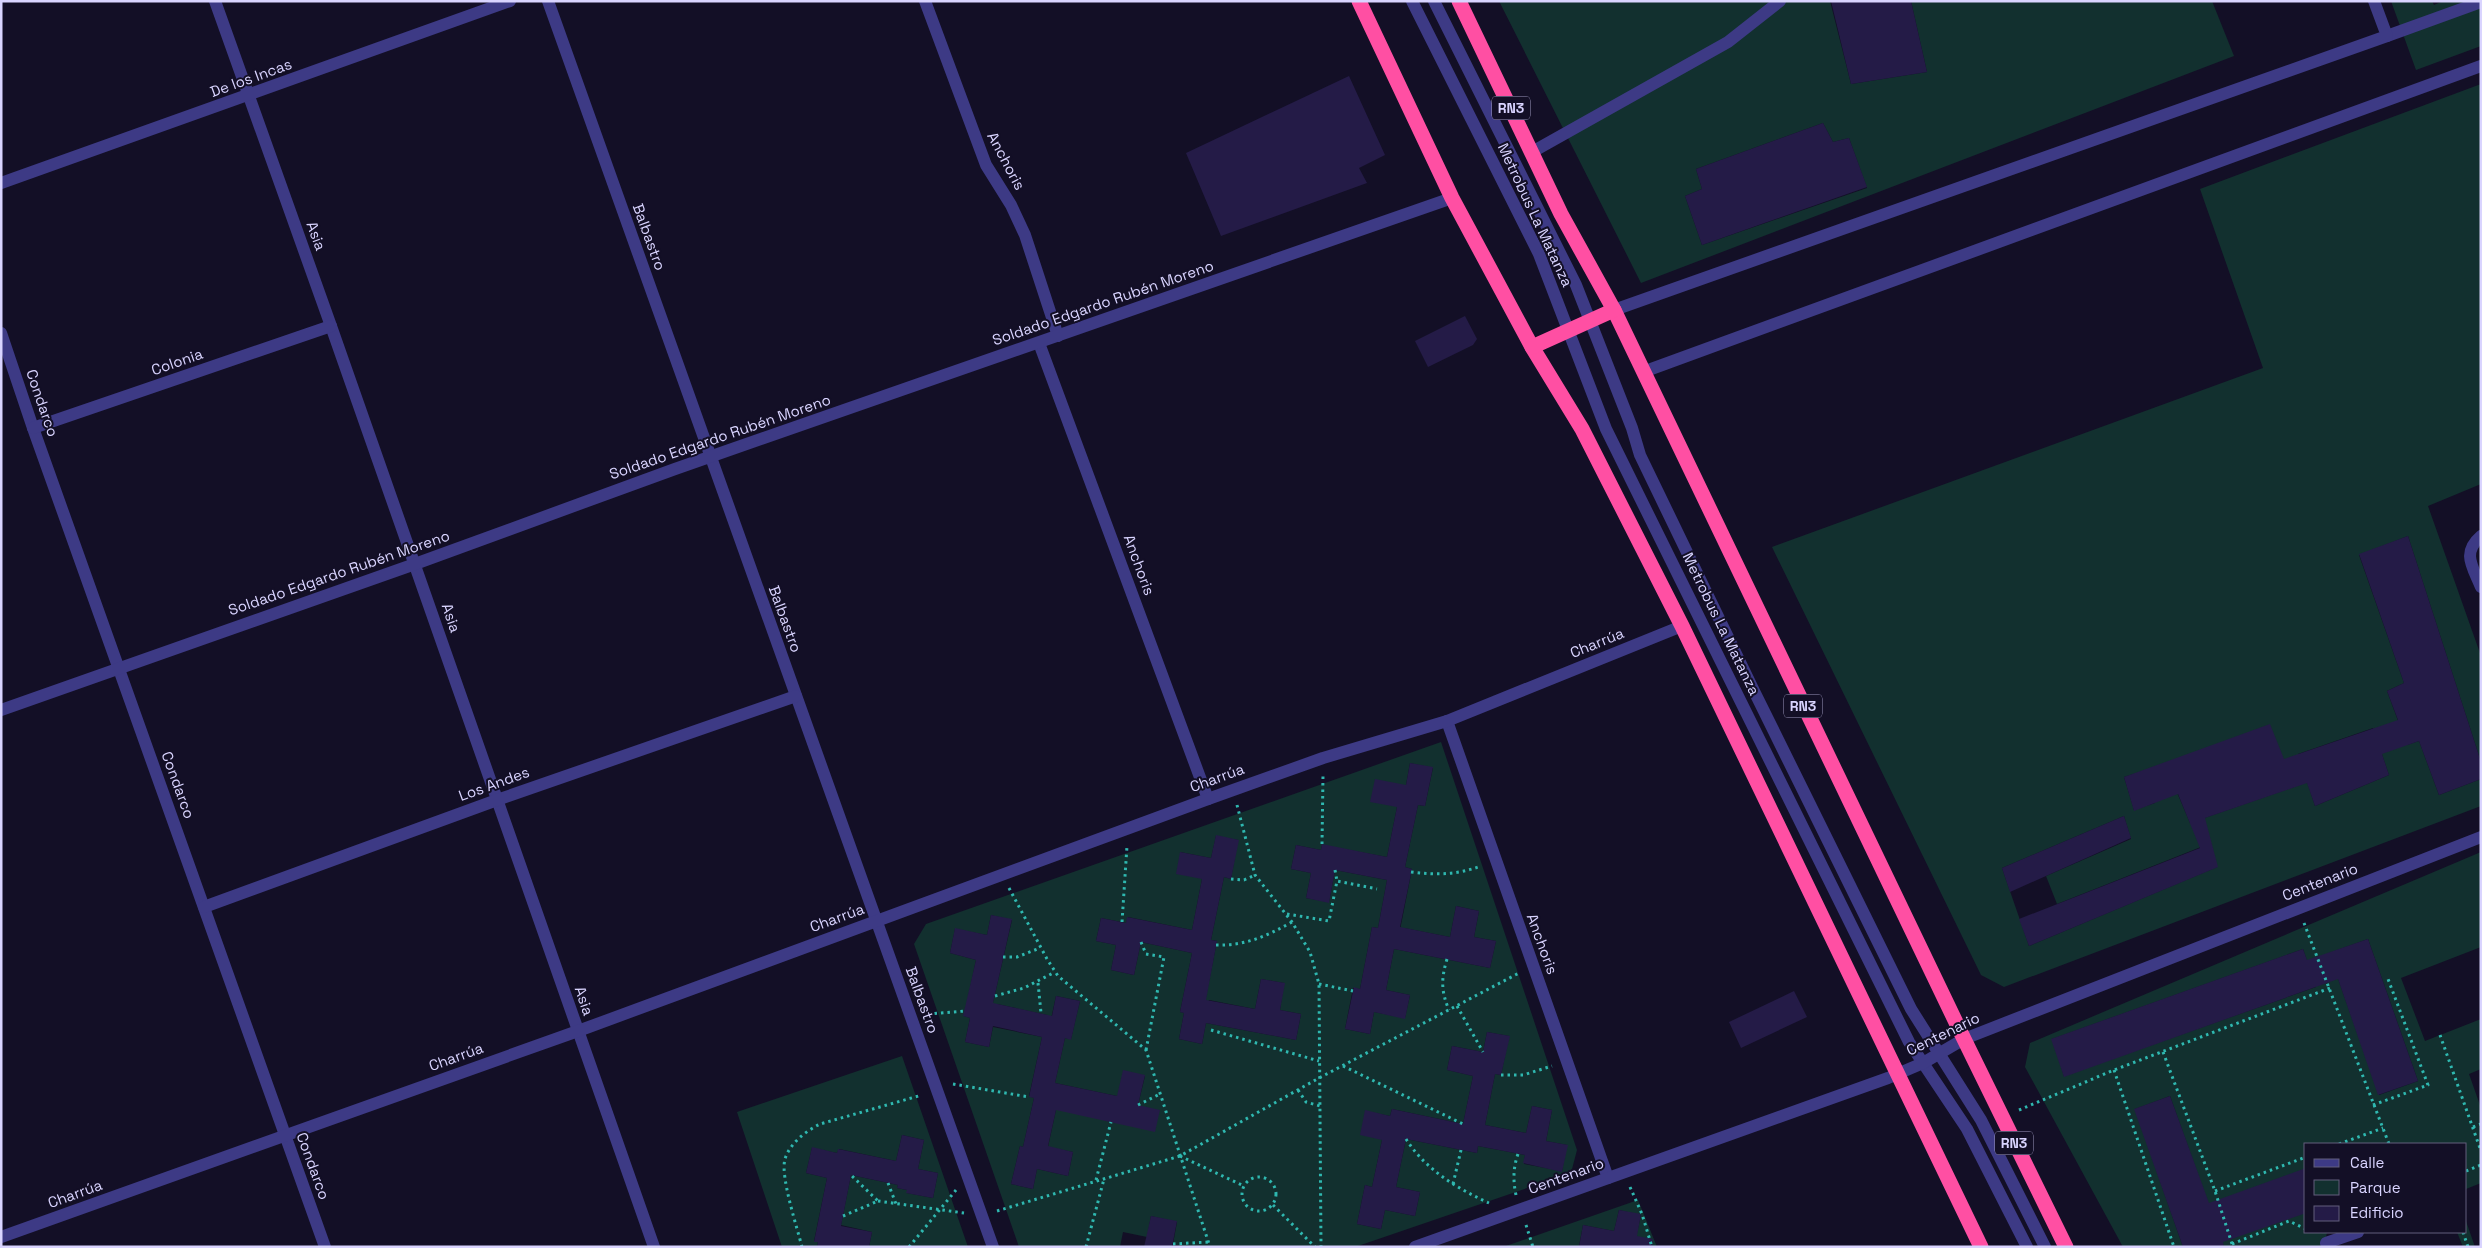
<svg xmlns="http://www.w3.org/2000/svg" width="2482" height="1248" viewBox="0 0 2482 1248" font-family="'Space Grotesk',sans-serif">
  <rect width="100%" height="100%" fill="#130f26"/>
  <!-- green -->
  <g fill="#12302f" fill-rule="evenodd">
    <path d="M1499 1H1830L1851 84 1927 72 1911 1H2212L2234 56 1641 283ZM1823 123 1833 142 1849 138 1867 188 1702 245 1685 196 1702 189 1696 169Z"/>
    <polygon points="2391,1 2432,1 2434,5 2443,1 2481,1 2481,46 2416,70"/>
    <path d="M2481 84V484L2428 506 2481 656V762L2408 536 2359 555 2404 683 2387 691 2407 745 2419 741 2439 795 2481 779V806L2004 987 1981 975 1772 547 2263 368 2200 189ZM2373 728 2389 775 2315 806 2298 754ZM2165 764 2294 787 2190 823ZM2146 770 2155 803 2134 810 2124 777ZM2124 816 2131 839 2046 876 2057 904 2211 843 2217 867 2029 946 2002 868Z"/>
    <path d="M1441 742 1577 1150 1571 1173 1355 1247H1185L1173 1244 1177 1222 1151 1216 1147 1237 1123 1232 1120 1247H1019L914 944 926 924ZM1410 763 1433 768 1425 806 1418 805 1405 867 1412 869 1400 930 1404 928 1450 937 1456 906 1479 911 1474 937 1496 941 1490 968 1394 949 1386 990 1410 995 1405 1018 1374 1012 1370 1034 1345 1029 1353 988 1360 989 1372 927 1378 928 1387 880 1335 870 1329 902 1306 898 1311 873 1291 869 1296 845 1321 850 1322 845 1387 857 1397 807 1406 785ZM1216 836 1238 840 1231 879 1224 877 1211 940 1217 941 1205 1002 1208 1003 1209 1000 1255 1009 1261 979 1284 983 1280 1010 1301 1014 1296 1040 1206 1023 1202 1044 1179 1039 1184 1013 1180 1012 1192 953 1141 942 1134 975 1111 970 1116 945 1096 941 1101 918 1126 923 1128 917 1192 930 1202 879 1180 852 1211 858ZM991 915 1012 920 992 1007 997 1004 1047 1015 1051 1019 1056 996 1080 1001 1071 1039 1065 1038 1055 1083 1117 1096 1145 1076 1138 1105 1056 1110 1048 1147 1073 1152 1068 1176 1037 1169 1033 1189 1011 1184 1020 1146 1023 1147 1034 1098 1029 1096 1042 1037 993 1027 989 1047 965 1042 970 1018 964 1016 976 960 950 953 955 929 987 935ZM1487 1032 1509 1036 1501 1075 1495 1074 1485 1125 1526 1133 1532 1106 1552 1110 1546 1141 1567 1145 1562 1171 1524 1164 1525 1155 1478 1146 1477 1153 1406 1139 1396 1187 1420 1192 1415 1216 1385 1210 1381 1229 1357 1224 1365 1185 1372 1187 1382 1140 1365 1111 1390 1116 1392 1109 1463 1124 1473 1076 1447 1070 1452 1046 1483 1052Z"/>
    <path d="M2481 852V947L2401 978 2425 1041 2481 1019V1069L2469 1074 2481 1108V1183L2466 1189V1144H2306V1232H2327L2324 1247H2224L2170 1096 2135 1109 2183 1247H2123L2025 1067 2030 1043ZM2368 939 2418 1081 2379 1095 2329 953ZM2303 949 2316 987 2064 1076 2052 1039Z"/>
    <polygon points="902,1056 968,1247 869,1247 872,1232 841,1225 851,1175 898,1185 897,1188 907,1190 907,1193 933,1198 938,1173 918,1169 924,1140 902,1135 896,1161 839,1149 837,1153 812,1148 806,1173 827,1178 814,1241 818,1242 817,1247 782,1247 737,1112"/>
    <polygon points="1638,1200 1657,1247 1634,1247 1641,1215 1619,1210 1614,1231 1583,1225 1579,1246 1584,1247 1503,1247"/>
    <polygon points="2466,1221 2475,1247 2463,1247 2457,1232 2466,1232"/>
  </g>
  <!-- building -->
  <g fill="#241b47">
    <polygon points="1831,1 1911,1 1927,72 1851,84"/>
    <polygon points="1349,76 1385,155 1359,168 1367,183 1221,236 1186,153"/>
    <polygon points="1823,123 1833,142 1849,138 1867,187 1702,245 1685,196 1702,189 1696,169"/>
    <polygon points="1465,316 1477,339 1473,345 1428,367 1415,341"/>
    <polygon points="2408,536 2481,762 2481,779 2439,795 2419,741 2382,754 2389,775 2315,806 2307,783 2205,818 2218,867 2029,946 2019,919 2200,848 2178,794 2134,811 2124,777 2270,724 2284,759 2398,720 2387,691 2404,683 2359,554"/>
    <polygon points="1410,763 1433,767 1425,806 1418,805 1405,867 1412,869 1400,927 1450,937 1456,906 1479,911 1474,937 1496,941 1490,968 1394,949 1386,990 1410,995 1405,1019 1374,1012 1370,1034 1345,1029 1354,987 1360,989 1372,927 1378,928 1387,880 1335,870 1329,903 1306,898 1311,873 1291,869 1296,845 1321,850 1322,844 1387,857 1397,807 1370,802 1375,779 1406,785"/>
    <polygon points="2124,816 2131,838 2010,892 2002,868"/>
    <polygon points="1216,835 1239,840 1231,879 1224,877 1211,940 1217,941 1206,1000 1255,1009 1261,979 1285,983 1280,1010 1301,1014 1296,1040 1206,1023 1202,1044 1179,1039 1184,1013 1180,1012 1192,953 1141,942 1134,975 1111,970 1116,945 1096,941 1101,918 1126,923 1127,917 1192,930 1202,879 1176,874 1180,852 1211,858"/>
    <polygon points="991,915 1012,919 993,1003 1052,1016 1056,996 1080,1001 1071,1040 1065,1038 1055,1083 1117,1096 1123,1070 1145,1075 1138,1105 1160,1110 1155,1132 1056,1110 1048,1146 1073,1152 1068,1176 1037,1169 1033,1189 1011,1184 1020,1146 1023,1147 1034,1098 1029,1097 1042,1037 993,1026 989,1047 965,1042 970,1018 963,1016 976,960 950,953 955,928 987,935"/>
    <polygon points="2368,939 2418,1081 2378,1095 2338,979 2064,1077 2051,1039 2303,949 2307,960"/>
    <polygon points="1794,991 1807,1017 1741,1048 1729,1022"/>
    <polygon points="1487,1032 1510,1036 1501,1075 1495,1074 1485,1125 1526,1133 1532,1106 1552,1110 1546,1141 1568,1145 1562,1172 1523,1163 1525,1155 1478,1146 1477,1153 1406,1139 1396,1187 1420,1192 1415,1216 1385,1210 1381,1229 1357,1224 1365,1185 1372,1187 1382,1140 1360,1135 1365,1110 1390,1116 1392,1109 1463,1124 1473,1076 1447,1070 1452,1046 1483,1052"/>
    <polygon points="2170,1096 2209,1203 2306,1168 2306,1213 2223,1242 2224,1247 2183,1247 2134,1109"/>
    <polygon points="902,1135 924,1140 918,1169 938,1173 933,1198 906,1193 907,1190 897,1188 898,1185 851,1175 841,1226 872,1232 869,1247 817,1247 818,1242 814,1242 827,1178 806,1173 812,1147 837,1153 838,1149 896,1161"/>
    <polygon points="1619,1210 1641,1214 1637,1236 1653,1239 1652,1247 1579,1247 1583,1225 1614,1231"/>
    <polygon points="1151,1216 1177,1221 1172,1247 1144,1247"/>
  </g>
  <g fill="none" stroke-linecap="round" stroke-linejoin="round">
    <!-- path -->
    <g stroke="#2fb8b0" stroke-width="3" stroke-dasharray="2.5 4" stroke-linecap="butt">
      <polyline points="1237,805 1255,875 1292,922 1310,952 1319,984 1321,1247"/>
      <polyline points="1322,844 1323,775"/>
      <polyline points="1335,870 1337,881"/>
      <path d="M1411 872C1436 875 1457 875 1481 866"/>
      <polyline points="1231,879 1244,880 1255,875"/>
      <polyline points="1009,888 1047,959 1058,976 1146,1050 1210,1247"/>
      <polyline points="1287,914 1329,921 1337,881 1377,889"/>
      <polyline points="1122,922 1127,846"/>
      <polyline points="2304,923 2389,1144"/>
      <polyline points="1141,942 1146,954 1164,957 1146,1050"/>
      <path d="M1216 945C1245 946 1267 936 1292 922"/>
      <polyline points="1003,957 1017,957 1040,948"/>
      <path d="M1447 959C1441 979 1441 991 1449 1010"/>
      <polyline points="1038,983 1041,1013"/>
      <polyline points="1319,984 1353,991"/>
      <polyline points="995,996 1024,988 1055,972"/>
      <polyline points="1457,1006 1483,1052"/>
      <polyline points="928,1014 965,1011"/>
      <polyline points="1211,1030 1319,1061"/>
      <polyline points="2440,1035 2481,1151"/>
      <polyline points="2163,1052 2215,1191 2233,1247"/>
      <polyline points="1343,1066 1463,1124"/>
      <polyline points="2114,1070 2174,1247"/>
      <polyline points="1501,1075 1523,1075 1552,1066"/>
      <polyline points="953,1084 1029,1097"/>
      <polyline points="1298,1090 1306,1102 1320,1106"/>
      <polyline points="1138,1105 1160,1094"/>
      <polyline points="2373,1105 2428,1085 2388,979"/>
      <polyline points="2019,1110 2114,1070 2330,988"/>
      <polyline points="2473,1127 2481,1124"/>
      <path d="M1406 1139C1425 1169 1456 1188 1489 1203"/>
      <polyline points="2339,1144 2383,1128"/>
      <polyline points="1180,1156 1244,1186"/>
      <polyline points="2466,1171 2481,1165"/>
      <circle cx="1259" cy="1194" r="17"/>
      <polyline points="1096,1180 1111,1122"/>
      <polyline points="888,1183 896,1204"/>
      <polyline points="1453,1184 1461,1150"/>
      <polyline points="1630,1187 1642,1214 1652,1247"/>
      <polyline points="2215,1191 2306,1157"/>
      <path d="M1516 1195C1513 1181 1513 1168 1518 1154"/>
      <polyline points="878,1201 964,1213"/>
      <polyline points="1273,1205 1315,1247"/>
      <polyline points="997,1211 1180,1156 1319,1078 1519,973"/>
      <polyline points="843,1216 878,1201 851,1175"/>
      <polyline points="1526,1225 1533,1247"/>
      <polyline points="2463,1232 2468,1247"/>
      <polyline points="1173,1244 1208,1242"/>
      <polyline points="2232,1244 2289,1221 2306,1229"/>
      <path d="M802 1247C797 1227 780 1176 785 1159 790 1143 806 1131 820 1124L922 1095"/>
      <polyline points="909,1247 956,1190"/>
      <polyline points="1086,1247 1104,1179"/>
    </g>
    <!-- minor -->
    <g stroke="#3d3a85" stroke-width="12">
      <polyline points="215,1 331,326 654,1247"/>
      <polyline points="548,1 993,1247"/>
      <polyline points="925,1 986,165 1011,205 1025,235 1058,336"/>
      <polyline points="1412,1 1539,254 1606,429 1909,1042 1967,1129 2027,1247"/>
      <polyline points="1434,1 1576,285 1632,428 1640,455 1755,693 1911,1009 1981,1120 2045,1247"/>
      <polyline points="2387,36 2481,2"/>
      <polyline points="1532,152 1728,42 1780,1"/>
      <polyline points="1,183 510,1"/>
      <polyline points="1614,310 2387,36 2374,1"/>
      <polyline points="1,333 33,428 325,1247"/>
      <polyline points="1039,343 1208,799"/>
      <polyline points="1643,372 2481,66"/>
      <polyline points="33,428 331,326"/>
      <path d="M2481 536C2461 553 2473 567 2481 587"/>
      <polyline points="1,710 415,564 675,469 1452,198"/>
      <polyline points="1447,721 1608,1178"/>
      <polyline points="204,907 497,800 796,696"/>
      <polyline points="1,1237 578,1031 1208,799 1323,758 1447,721 1682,626"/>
      <polyline points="1415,1247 1888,1078 1923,1063 1964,1039 2481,837"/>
      <polyline points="2327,1247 2326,1243 2358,1232"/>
    </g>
    <!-- highway -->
    <g stroke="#ff4fa3" stroke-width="15">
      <polyline points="1359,1 1452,198 1532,347 1582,429 1682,626 1981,1247"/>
      <polyline points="1459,1 1561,214 1614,310 1964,1039 2066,1247"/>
      <polyline points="1532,347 1614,310"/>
    </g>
  </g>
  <g text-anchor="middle" stroke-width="4" stroke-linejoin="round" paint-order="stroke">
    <!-- shield labels -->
    <g fill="#130f26" stroke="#9e99be" stroke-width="1">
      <rect x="1492" y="96.5" width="38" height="23" rx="4"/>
      <rect x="1784" y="694.5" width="38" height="23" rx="4"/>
      <rect x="1995" y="1131.5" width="38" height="23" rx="4"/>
    </g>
    <g font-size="14" font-weight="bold" fill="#d9d4ff">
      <text x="1511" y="113">RN3</text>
      <text x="1803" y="711">RN3</text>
      <text x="2014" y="1148">RN3</text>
    </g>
    <!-- street labels -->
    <g font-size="15" fill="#d9d4ff" stroke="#130f26">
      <text transform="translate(251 78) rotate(-20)" y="5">De los Incas</text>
      <text transform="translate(1006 161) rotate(62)" y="5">Anchoris</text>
      <text transform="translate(1535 215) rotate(65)" y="5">Metrobus La Matanza</text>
      <text transform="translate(316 236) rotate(70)" y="5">Asia</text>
      <text transform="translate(649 237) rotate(70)" y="5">Balbastro</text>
      <text transform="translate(1103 303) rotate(-19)" y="5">Soldado Edgardo Rubén Moreno</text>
      <text transform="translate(177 362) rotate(-19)" y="5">Colonia</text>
      <text transform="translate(42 403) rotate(71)" y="5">Condarco</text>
      <text transform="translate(720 437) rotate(-19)" y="5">Soldado Edgardo Rubén Moreno</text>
      <text transform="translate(1139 565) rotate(70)" y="5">Anchoris</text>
      <text transform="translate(339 573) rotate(-19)" y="5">Soldado Edgardo Rubén Moreno</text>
      <text transform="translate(451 618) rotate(71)" y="5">Asia</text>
      <text transform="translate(785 619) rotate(70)" y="5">Balbastro</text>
      <text transform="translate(1721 624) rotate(64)" y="5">Metrobus La Matanza</text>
      <text transform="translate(1597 643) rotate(-22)" y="5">Charrúa</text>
      <text transform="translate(1217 778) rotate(-20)" y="5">Charrúa</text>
      <text transform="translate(494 784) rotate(-20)" y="5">Los Andes</text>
      <text transform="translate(178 785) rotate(70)" y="5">Condarco</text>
      <text transform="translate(2320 882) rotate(-21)" y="5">Centenario</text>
      <text transform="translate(837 918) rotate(-20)" y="5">Charrúa</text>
      <text transform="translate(1542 944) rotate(70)" y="5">Anchoris</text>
      <text transform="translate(922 1000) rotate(70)" y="5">Balbastro</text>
      <text transform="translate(584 1001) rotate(71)" y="5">Asia</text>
      <text transform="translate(1943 1034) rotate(-26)" y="5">Centenario</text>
      <text transform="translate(456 1057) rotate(-20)" y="5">Charrúa</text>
      <text transform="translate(313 1166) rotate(70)" y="5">Condarco</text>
      <text transform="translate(1566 1176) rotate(-20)" y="5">Centenario</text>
      <text transform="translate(75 1194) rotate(-20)" y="5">Charrúa</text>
    </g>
  </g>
  <!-- border -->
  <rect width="2482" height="1248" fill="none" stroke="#d9d4ff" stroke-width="5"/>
  <!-- legend -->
  <rect x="2304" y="1143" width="162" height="90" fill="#130f26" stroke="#625e7d"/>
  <rect x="2314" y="1159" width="25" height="8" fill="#3d3a85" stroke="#625e7d"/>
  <text x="2350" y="1168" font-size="15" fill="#d9d4ff">Calle</text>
  <rect x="2314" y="1180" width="25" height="15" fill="#12302f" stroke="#625e7d"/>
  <text x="2350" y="1193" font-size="15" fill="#d9d4ff">Parque</text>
  <rect x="2314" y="1206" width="25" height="15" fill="#241b47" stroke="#625e7d"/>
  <text x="2350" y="1218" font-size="15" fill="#d9d4ff">Edificio</text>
</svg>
